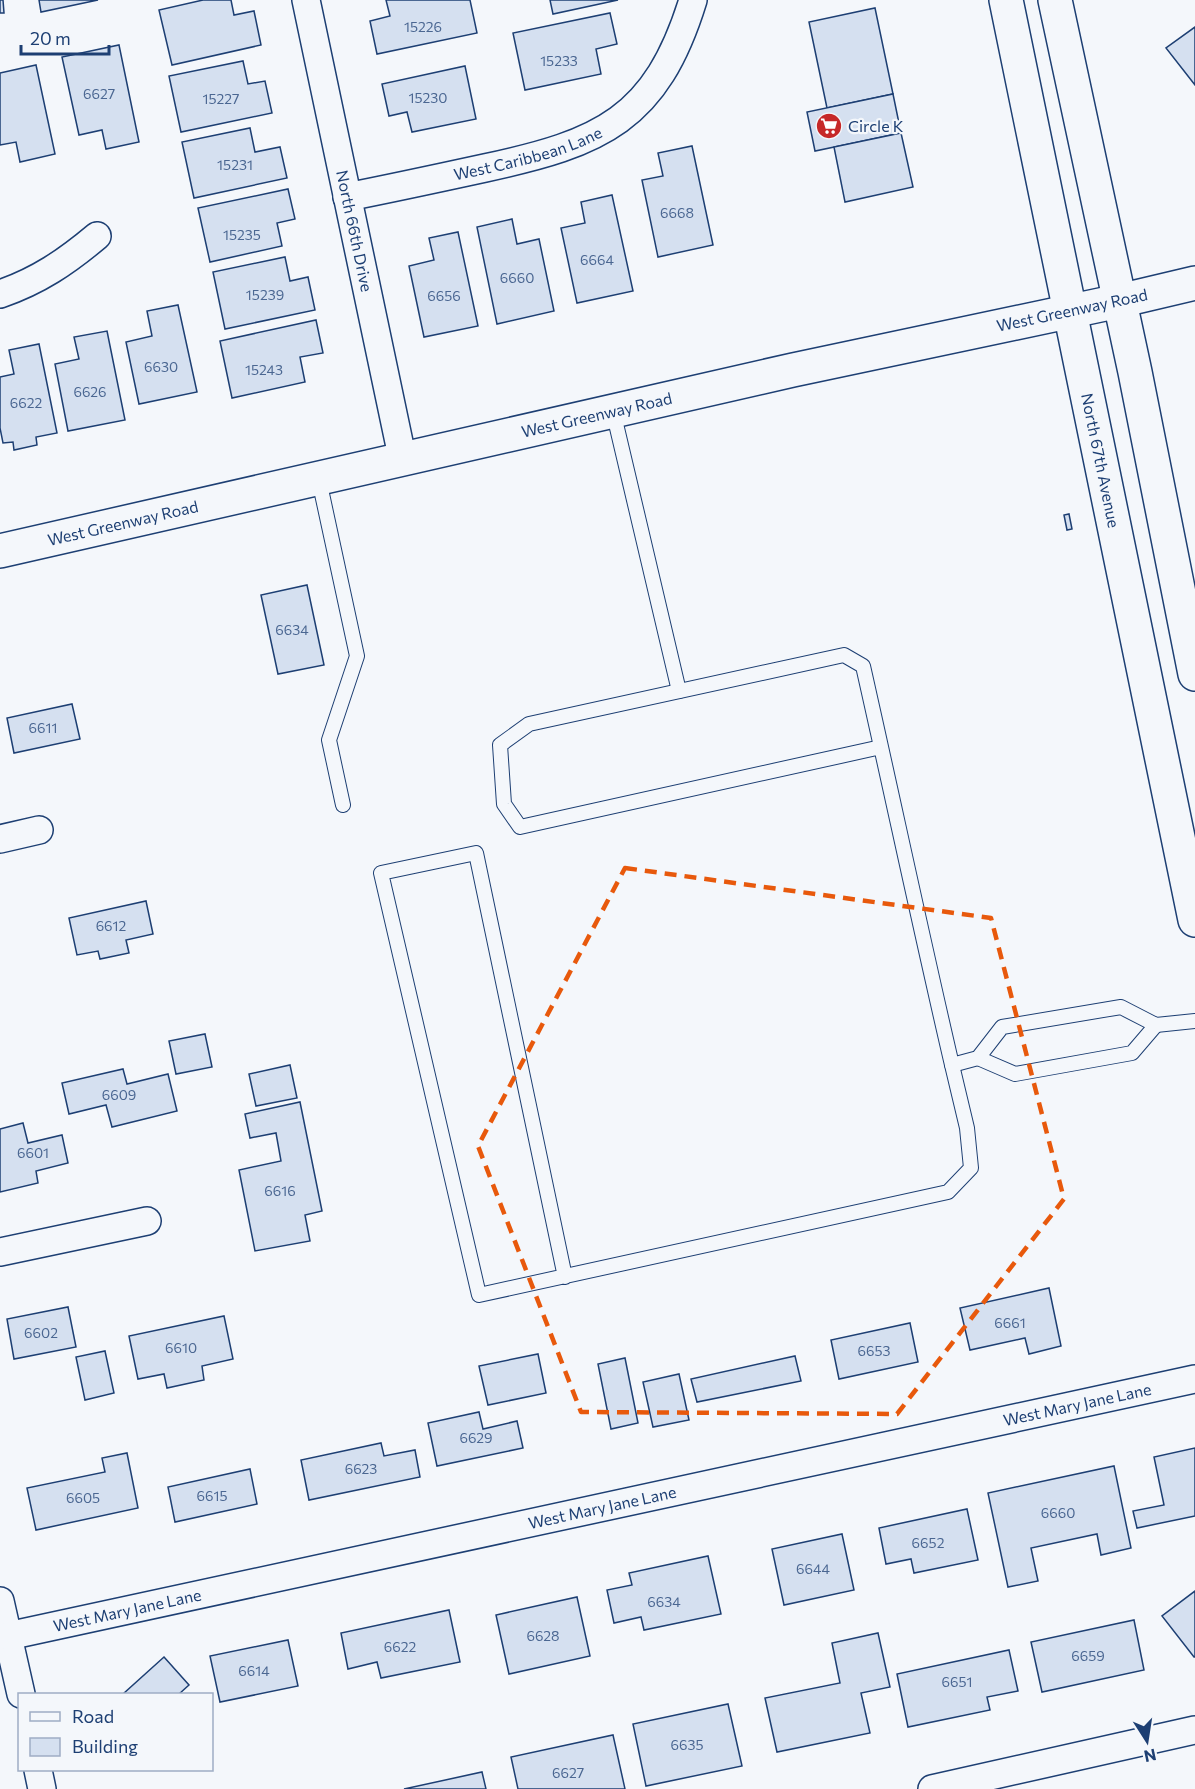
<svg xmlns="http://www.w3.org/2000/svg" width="1195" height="1789" viewBox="0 0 1195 1789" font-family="Commissioner,sans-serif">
  <rect width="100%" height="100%" fill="#f4f7fb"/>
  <!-- building -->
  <g fill="#d5e0f0" stroke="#1d3f73" stroke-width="1.5">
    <polygon points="0,0 3,0 4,13 0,13"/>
    <polygon points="39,0 98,0 41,12"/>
    <polygon points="203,0 231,0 234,15 254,11 261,45 172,65 159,10"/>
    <polygon points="386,0 470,0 477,33 377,54 370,21 390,16"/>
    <polygon points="550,0 618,0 553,14"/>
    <polygon points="875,8 893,94 827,108 809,22"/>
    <polygon points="610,13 617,44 596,49 601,74 525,90 513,33"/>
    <polygon points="1195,27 1195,85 1166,48"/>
    <polygon points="119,45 139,142 106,149 102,130 79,135 62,57"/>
    <polygon points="243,61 248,84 265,81 272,113 181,132 169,76"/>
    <polygon points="36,65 55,154 20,162 16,142 0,145 0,73"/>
    <polygon points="465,66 476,119 412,132 407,112 389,116 382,84"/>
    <polygon points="893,94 901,133 815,151 807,112"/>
    <polygon points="250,128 255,152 280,147 287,178 194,198 182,142"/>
    <polygon points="901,133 913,187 845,202 834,147"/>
    <polygon points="692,146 713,245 658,257 642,180 663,176 658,153"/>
    <polygon points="288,189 295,219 277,223 282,246 210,262 198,208"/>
    <polygon points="612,195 633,291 577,303 561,228 585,223 581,202"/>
    <polygon points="512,219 517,244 539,239 554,311 497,324 477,227"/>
    <polygon points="458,232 478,326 424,337 409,266 434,260 429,238"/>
    <polygon points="285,257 290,281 308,277 315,310 225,329 213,272"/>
    <polygon points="178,305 197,392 139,404 126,342 152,336 147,311"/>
    <polygon points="316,320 323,353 300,357 305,382 232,398 220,341"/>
    <polygon points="107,331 125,420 68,431 55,364 79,359 74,337"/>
    <polygon points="39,344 57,433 36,437 37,445 14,450 13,442 3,443 0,428 0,377 14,374 9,350"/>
    <polygon points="1069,514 1072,529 1067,530 1064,515"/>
    <polygon points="307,585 324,665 278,674 261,595"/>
    <polygon points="72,704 80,739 14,753 7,718"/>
    <polygon points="146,901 153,934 126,940 129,953 100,959 98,951 77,955 69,918"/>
    <polygon points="205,1034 212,1067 176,1074 169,1041"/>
    <polygon points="290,1065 297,1098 256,1106 249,1074"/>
    <polygon points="123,1069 127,1084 168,1074 177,1111 112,1127 106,1105 69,1114 62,1083"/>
    <polygon points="300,1102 322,1211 305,1215 310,1241 255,1251 239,1170 281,1161 276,1133 250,1138 245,1114"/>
    <polygon points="23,1123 28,1143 62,1135 68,1163 36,1171 38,1183 0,1192 0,1129"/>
    <polygon points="1049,1288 1061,1346 1029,1354 1025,1338 970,1350 960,1308"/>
    <polygon points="68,1307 76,1347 14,1359 7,1319"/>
    <polygon points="224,1316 233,1359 202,1366 204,1380 167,1388 164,1374 138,1379 129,1336"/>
    <polygon points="910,1323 918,1362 839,1379 831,1340"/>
    <polygon points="105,1351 114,1393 85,1400 76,1357"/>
    <polygon points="538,1354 546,1393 488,1405 479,1366"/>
    <polygon points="795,1356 801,1381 697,1402 691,1379"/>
    <polygon points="625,1358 638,1423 611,1429 598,1364"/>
    <polygon points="679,1374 689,1420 653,1427 643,1382"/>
    <polygon points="479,1412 483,1429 517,1421 523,1448 437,1466 428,1423"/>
    <polygon points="381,1443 384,1456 415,1450 420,1477 309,1500 301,1460"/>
    <polygon points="1195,1448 1195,1516 1137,1528 1133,1511 1164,1505 1154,1457"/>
    <polygon points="127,1453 138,1508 36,1530 27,1488 105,1472 102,1458"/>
    <polygon points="1114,1466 1131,1548 1101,1555 1097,1534 1031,1548 1038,1581 1008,1587 988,1493"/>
    <polygon points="250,1469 257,1504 175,1522 168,1487"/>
    <polygon points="967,1509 978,1560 914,1573 911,1559 886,1564 879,1528"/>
    <polygon points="842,1534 854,1590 784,1605 772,1549"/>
    <polygon points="708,1556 721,1614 644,1630 641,1617 614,1623 607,1590 632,1585 629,1573"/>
    <polygon points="1195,1591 1195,1657 1194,1657 1162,1616"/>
    <polygon points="577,1597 590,1656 509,1674 496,1615"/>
    <polygon points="449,1610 460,1662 381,1678 377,1662 348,1669 341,1633"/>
    <polygon points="1134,1620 1144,1670 1042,1692 1031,1642"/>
    <polygon points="878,1633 890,1687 861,1693 870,1733 777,1752 765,1698 840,1683 832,1643"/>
    <polygon points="288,1640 298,1686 220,1702 210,1656"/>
    <polygon points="1009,1650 1018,1691 987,1697 990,1710 908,1727 897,1674"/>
    <polygon points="164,1657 189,1685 179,1694 123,1694"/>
    <polygon points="728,1704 742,1766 646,1786 633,1724"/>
    <polygon points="613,1735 625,1789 518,1789 511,1757"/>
    <polygon points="482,1772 486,1789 404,1789"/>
  </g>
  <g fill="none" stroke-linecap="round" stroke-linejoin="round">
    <!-- service casing -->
    <g stroke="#1d3f73" stroke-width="16">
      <g id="service">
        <polyline points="613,411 679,691"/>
        <polyline points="319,480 357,656 329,740 343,805"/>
        <path d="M881 747 520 827 504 804 500 745 529 724 844 655 863 666C893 799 921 932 952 1065L978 1058 1002 1027 1121 1007 1156 1025 1195 1021"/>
        <polyline points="978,1058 1015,1074 1132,1053 1156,1025"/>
        <polyline points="565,1277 476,853 381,873 479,1295 948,1192 971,1168 967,1128 952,1065"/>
      </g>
    </g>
    <!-- minor casing -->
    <g stroke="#1d3f73" stroke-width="30">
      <g id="minor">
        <path id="s1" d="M306 0 403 461"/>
        <path id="s2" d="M347 197C393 188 439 178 485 168 601 143 656 120 693 0"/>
        <path d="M0 294C38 281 66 262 97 236"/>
        <polyline points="0,839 39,830"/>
        <polyline points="0,1252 147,1221"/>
        <polyline points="0,1601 21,1694"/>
        <path id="s3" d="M8 1636 1195 1379"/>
        <polyline points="38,1770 42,1789"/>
        <polyline points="932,1789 1195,1730"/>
      </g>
    </g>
    <!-- tertiary casing -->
    <g stroke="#1d3f73" stroke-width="36">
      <polyline id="tertiary" points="1119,301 1195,283"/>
    </g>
    <!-- secondary casing -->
    <g stroke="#1d3f73" stroke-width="36">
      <g id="secondary">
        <path id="s4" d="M1006 0 1195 920"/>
        <polyline points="1055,0 1135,372 1195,674"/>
        <path id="s5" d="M0 551 793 370 1119 301"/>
      </g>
    </g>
    <!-- service -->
    <use href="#service" stroke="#f4f7fb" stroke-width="14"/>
    <!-- minor -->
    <use href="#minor" stroke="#f4f7fb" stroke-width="27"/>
    <!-- tertiary -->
    <use href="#tertiary" stroke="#f4f7fb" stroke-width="33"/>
    <!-- secondary -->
    <use href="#secondary" stroke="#f4f7fb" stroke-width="33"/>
  </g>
  <!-- marked area -->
  <path fill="none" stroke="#e8590c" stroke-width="4.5" stroke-dasharray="12 8" stroke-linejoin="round" d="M625 868 991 918 1064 1199 897 1414 581 1412 478 1146Z"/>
  <!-- icons -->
  <defs>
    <g id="supermarket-disc" transform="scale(1.35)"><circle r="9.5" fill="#c62828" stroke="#f4f7fb"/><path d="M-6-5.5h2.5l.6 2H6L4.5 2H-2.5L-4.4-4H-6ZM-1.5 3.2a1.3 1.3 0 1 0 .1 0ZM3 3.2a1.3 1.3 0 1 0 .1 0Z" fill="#fff"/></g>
  </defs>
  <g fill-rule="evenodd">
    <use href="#supermarket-disc" x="829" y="126"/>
  </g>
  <g text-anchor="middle" stroke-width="4.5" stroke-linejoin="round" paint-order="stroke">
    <!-- number labels -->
    <g font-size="14" fill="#4b6792">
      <text x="423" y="32">15226</text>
      <text x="559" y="66">15233</text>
      <text x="99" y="99">6627</text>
      <text x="428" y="103">15230</text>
      <text x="221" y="104">15227</text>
      <text x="235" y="170">15231</text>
      <text x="677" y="218">6668</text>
      <text x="242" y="240">15235</text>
      <text x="597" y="265">6664</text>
      <text x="517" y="283">6660</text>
      <text x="265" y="300">15239</text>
      <text x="444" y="301">6656</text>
      <text x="161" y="372">6630</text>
      <text x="264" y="375">15243</text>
      <text x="90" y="397">6626</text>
      <text x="26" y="408">6622</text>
      <text x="292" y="635">6634</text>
      <text x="43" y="733">6611</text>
      <text x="111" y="931">6612</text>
      <text x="119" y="1100">6609</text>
      <text x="33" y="1158">6601</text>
      <text x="280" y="1196">6616</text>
      <text x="1010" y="1328">6661</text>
      <text x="41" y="1338">6602</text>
      <text x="181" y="1353">6610</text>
      <text x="874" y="1356">6653</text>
      <text x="476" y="1443">6629</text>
      <text x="361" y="1474">6623</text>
      <text x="212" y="1501">6615</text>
      <text x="83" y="1503">6605</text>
      <text x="1058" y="1518">6660</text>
      <text x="928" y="1548">6652</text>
      <text x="813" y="1574">6644</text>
      <text x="664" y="1607">6634</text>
      <text x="543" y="1641">6628</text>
      <text x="400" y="1652">6622</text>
      <text x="1088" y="1661">6659</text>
      <text x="254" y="1676">6614</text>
      <text x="957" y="1687">6651</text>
      <text x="687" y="1750">6635</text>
      <text x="568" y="1778">6627</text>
    </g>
    <!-- poi labels -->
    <g font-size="16" fill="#1d3f73" stroke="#f4f7fb" text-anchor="start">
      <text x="848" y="132">Circle K</text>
    </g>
    <!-- street labels -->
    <g font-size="16" fill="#1d3f73" stroke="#f4f7fb">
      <text dy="6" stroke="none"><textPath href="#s2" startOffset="186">West Caribbean Lane</textPath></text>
      <text dy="6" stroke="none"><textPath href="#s1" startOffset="236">North 66th Drive</textPath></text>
      <text transform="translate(1072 310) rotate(-12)" y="6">West Greenway Road</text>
      <text dy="6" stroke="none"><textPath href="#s5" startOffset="612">West Greenway Road</textPath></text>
      <text dy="6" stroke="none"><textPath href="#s4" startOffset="470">North 67th Avenue</textPath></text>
      <text dy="6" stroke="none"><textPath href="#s5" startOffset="126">West Greenway Road</textPath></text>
      <text dy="6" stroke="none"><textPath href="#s3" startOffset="1094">West Mary Jane Lane</textPath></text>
      <text dy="6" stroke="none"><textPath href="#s3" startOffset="608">West Mary Jane Lane</textPath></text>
      <text dy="6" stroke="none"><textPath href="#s3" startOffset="122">West Mary Jane Lane</textPath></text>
    </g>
  </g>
  <!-- legend -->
  <rect x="18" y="1693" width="195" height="78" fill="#f4f7fb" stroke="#9eadc5" stroke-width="1.5"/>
  <rect x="30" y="1712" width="30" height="9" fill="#f4f7fb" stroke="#9eadc5" stroke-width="1.5"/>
  <text x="72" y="1723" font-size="18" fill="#1d3f73">Road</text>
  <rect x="30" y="1738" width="30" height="18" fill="#d5e0f0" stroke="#9eadc5" stroke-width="1.5"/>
  <text x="72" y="1753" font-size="18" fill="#1d3f73">Building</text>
  <!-- north arrow -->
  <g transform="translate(1147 1741) rotate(168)" stroke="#f4f7fb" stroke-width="4.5" paint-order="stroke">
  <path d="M0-4.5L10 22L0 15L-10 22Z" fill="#1d3f73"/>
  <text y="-9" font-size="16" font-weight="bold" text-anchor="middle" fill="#1d3f73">N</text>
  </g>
  <!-- scale -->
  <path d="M21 45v9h88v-9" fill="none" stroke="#1d3f73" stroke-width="3"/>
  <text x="30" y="45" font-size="18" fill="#1d3f73" stroke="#f4f7fb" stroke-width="4.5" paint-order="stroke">20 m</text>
</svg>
